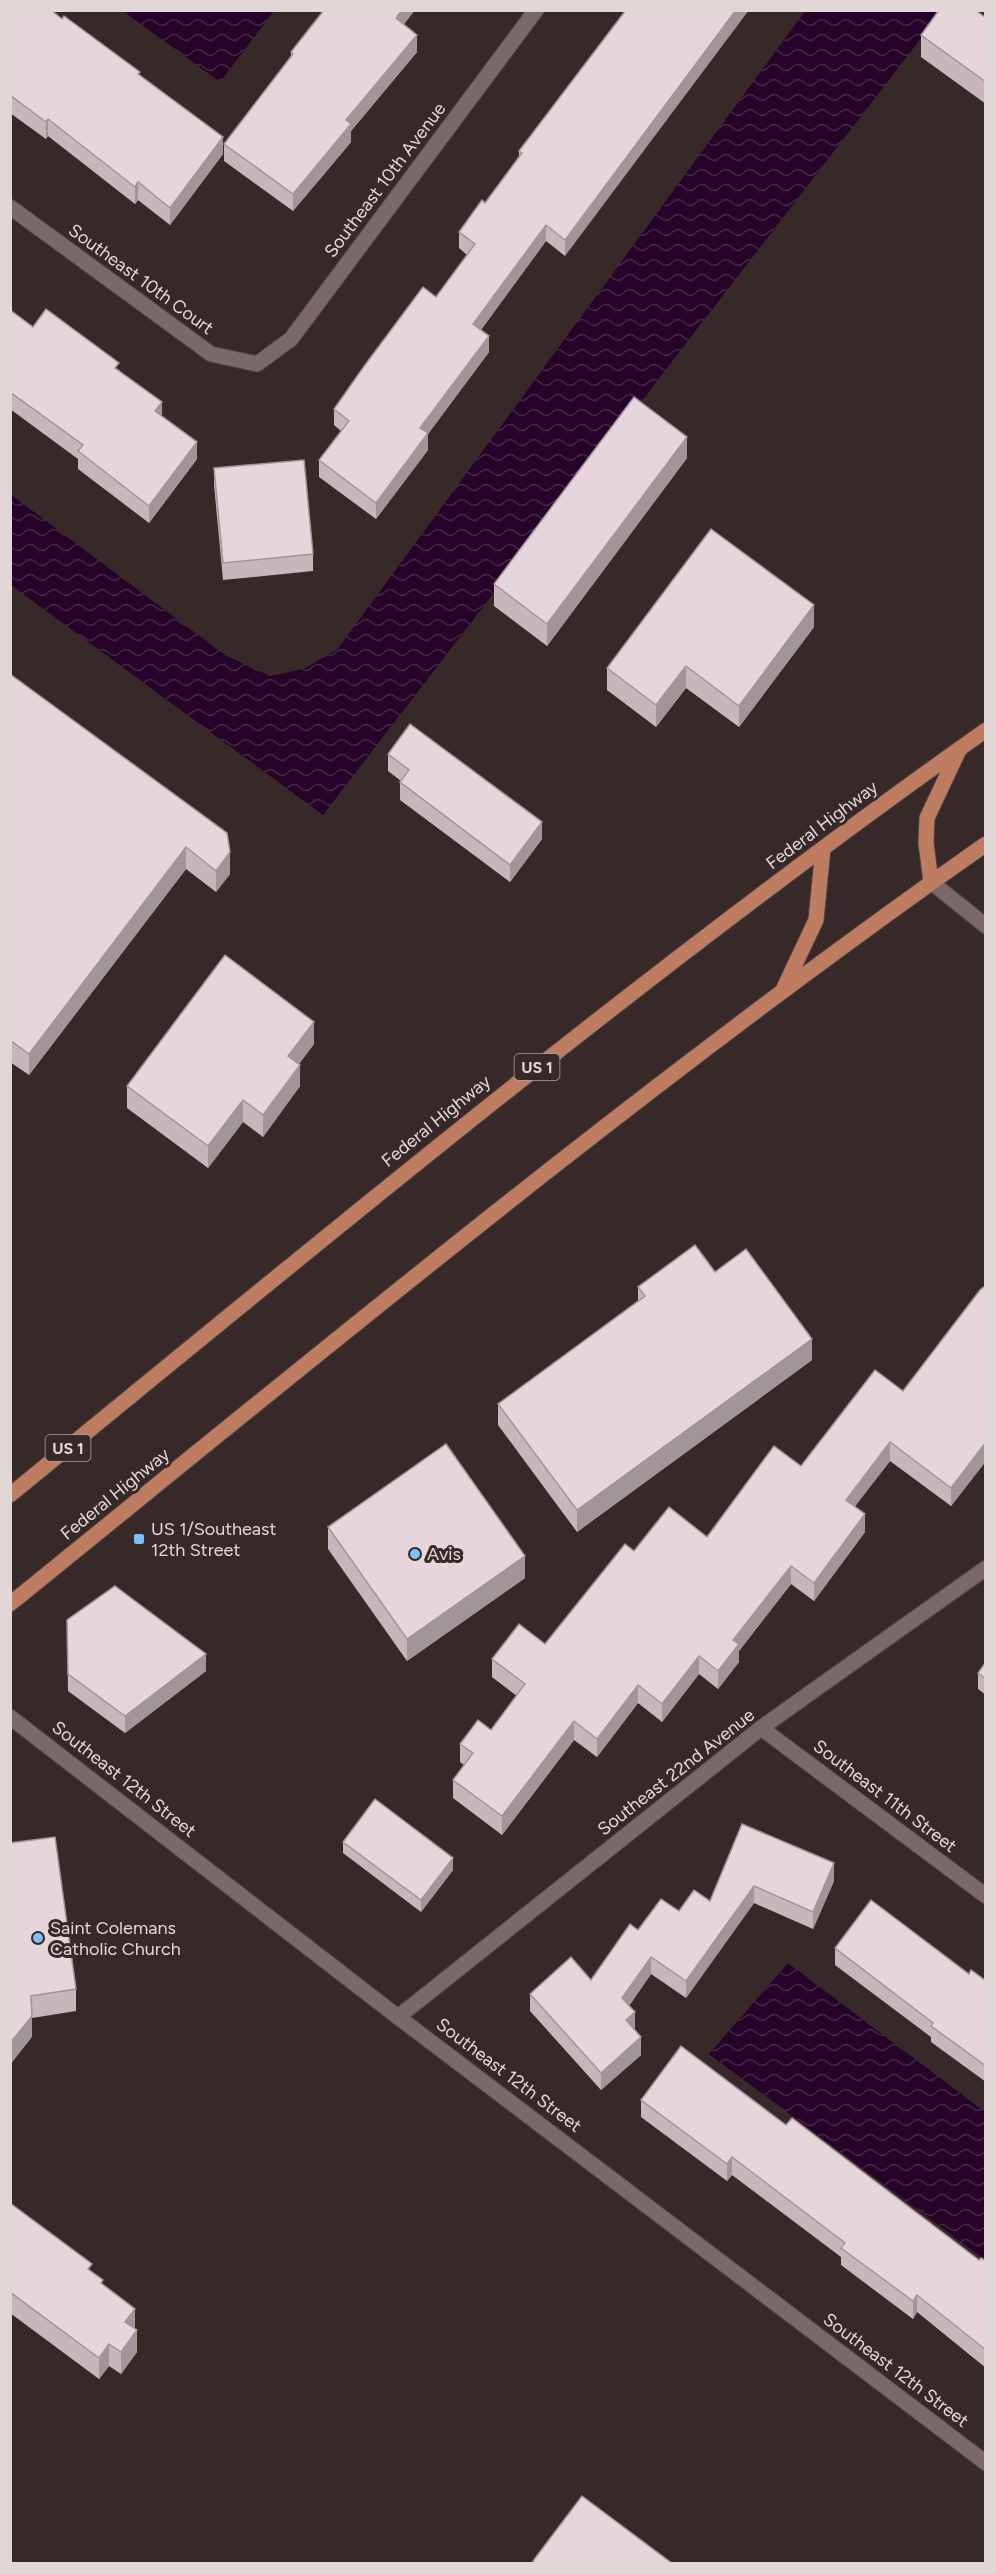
<svg xmlns="http://www.w3.org/2000/svg" width="996" height="2574" viewBox="0 0 996 2574" font-family="Figtree,sans-serif">
  <defs>
    <pattern id="water-waves" width="16" height="10" patternUnits="userSpaceOnUse" patternTransform="scale(1.5)"><rect width="16" height="10" fill="#270229"/><path d="M0 5q4-4 8 0t8 0" fill="none" stroke="#462647"/></pattern>
  </defs>
  <rect width="100%" height="100%" fill="#382929"/>
  <!-- water -->
  <g fill="url(#water-waves)">
    <polygon points="123,11 274,11 220,82"/>
    <polygon points="805,11 942,11 323,815 11,585 10,494 225,655 270,676 303,669 337,650"/>
    <polygon points="788,1963 985,2112 985,2260 709,2054"/>
  </g>
  <g fill="none" stroke-linecap="round" stroke-linejoin="round">
    <!-- street casing -->
    <g stroke="#514545" stroke-width="17">
      <g id="street">
        <polyline points="10,207 211,354 257,364 291,339 536,10"/>
        <polyline points="931,882 986,926"/>
        <polyline points="10,1717 398,2017 986,2463"/>
        <polyline points="761,1728 986,1896"/>
        <polyline points="398,2017 761,1728 986,1568"/>
      </g>
    </g>
    <!-- primary casing -->
    <g stroke="#514545" stroke-width="17">
      <g id="primary">
        <polyline points="931,882 926,843 927,818 959,750"/>
        <polyline points="783,990 816,920 823,849"/>
        <path d="M10 1495C330 1233 648 969 986 730"/>
        <path d="M10 1604C331 1344 648 1081 986 844"/>
      </g>
    </g>
    <!-- street -->
    <use href="#street" stroke="#7b6969" stroke-width="15"/>
    <!-- primary -->
    <use href="#primary" stroke="#be7c60" stroke-width="15"/>
  </g>
  <!-- wall -->
  <g fill="#c7b7bd">
    <polygon points="10,10 140,75 223,154 170,225 138,200 135,204 48,136 46,139 10,113"/>
    <polygon points="626,10 565,256 546,241 481,330 489,352 428,434 428,450 376,519 319,477 319,460 341,431 334,425 334,409 436,297 467,255 459,248 459,232 485,203 519,158 519,151"/>
    <polygon points="986,18 986,104 921,57 921,35"/>
    <polygon points="404,25 417,52 351,131 351,142 293,211 224,161 224,144 291,57 291,52"/>
    <polygon points="10,310 33,327 119,370 162,416 197,459 149,523 78,469 78,459 10,409"/>
    <polygon points="687,458 547,646 494,606 494,584"/>
    <polygon points="214,468 313,554 313,571 223,580 214,485"/>
    <polygon points="814,627 739,727 686,688 656,727 607,690 607,668"/>
    <polygon points="10,674 230,874 216,892 186,869 29,1075 10,1062"/>
    <polygon points="388,754 542,839 510,882 400,800 400,782 401,781 388,771"/>
    <polygon points="314,1044 299,1064 300,1086 263,1137 243,1122 208,1168 127,1108 127,1086"/>
    <polygon points="715,1272 812,1360 577,1532 498,1425 498,1404 638,1302 638,1287"/>
    <polygon points="986,1285 986,1461 951,1506 890,1461 855,1506 865,1532 814,1601 791,1584 739,1651 739,1662 718,1689 699,1674 662,1722 638,1703 597,1757 574,1740 502,1835 453,1798 453,1780 464,1765 460,1762 460,1744 491,1730 517,1696 492,1677 492,1659 545,1644 634,1551 707,1537 903,1391"/>
    <polygon points="328,1527 525,1578 407,1661 328,1549"/>
    <polygon points="67,1620 206,1671 125,1733 68,1691"/>
    <polygon points="986,1662 986,1695 978,1689 978,1673"/>
    <polygon points="742,1824 834,1881 813,1929 754,1903 686,1998 651,1974 629,2006 641,2055 601,2090 530,2011 530,1994 591,1980 638,1930 679,1911 710,1901"/>
    <polygon points="343,1842 453,1870 421,1912 343,1853"/>
    <polygon points="10,1843 76,1989 76,2011 32,2018 32,2037"/>
    <polygon points="835,1948 969,1974 986,1981 986,2082 931,2042 931,2037 835,1965"/>
    <polygon points="641,2100 786,2125 979,2260 986,2261 986,2368 917,2312 913,2319 841,2265 841,2257 732,2175 727,2181 641,2117"/>
    <polygon points="10,2203 92,2272 103,2285 135,2329 137,2352 121,2374 109,2366 99,2379 10,2313"/>
  </g>
  <!-- shaded-wall -->
  <g fill="#a2959a">
    <polygon points="402,10 415,10 396,35 396,18"/>
    <polygon points="736,10 749,10 565,256 565,240"/>
    <polygon points="417,35 417,52 351,131 351,142 293,211 293,194 346,120"/>
    <polygon points="48,119 48,136 46,139 46,122"/>
    <polygon points="223,137 223,154 170,225 170,208"/>
    <polygon points="138,182 138,200 135,204 135,187"/>
    <polygon points="546,225 546,241 473,340 473,324"/>
    <polygon points="489,336 489,352 428,434 428,450 376,519 376,503 420,428"/>
    <polygon points="162,402 162,419 155,411"/>
    <polygon points="687,437 687,458 547,646 547,624"/>
    <polygon points="197,442 197,459 149,523 149,506"/>
    <polygon points="814,605 814,627 739,727 739,706"/>
    <polygon points="686,666 686,688 656,727 656,705"/>
    <polygon points="542,822 542,839 510,882 510,865"/>
    <polygon points="186,847 186,869 29,1075 29,1054"/>
    <polygon points="230,852 230,874 216,892 216,871"/>
    <polygon points="314,1022 314,1044 288,1078 288,1056"/>
    <polygon points="300,1065 300,1086 263,1137 263,1115"/>
    <polygon points="243,1100 243,1122 208,1168 208,1146"/>
    <polygon points="812,1339 812,1360 577,1532 577,1510"/>
    <polygon points="890,1442 890,1461 846,1518 846,1500"/>
    <polygon points="986,1442 986,1461 951,1506 951,1488"/>
    <polygon points="865,1514 865,1532 814,1601 814,1583"/>
    <polygon points="525,1556 525,1578 407,1661 407,1639"/>
    <polygon points="791,1566 791,1584 739,1651 739,1662 718,1689 718,1671 733,1640"/>
    <polygon points="206,1654 206,1671 125,1733 125,1716"/>
    <polygon points="699,1656 699,1674 662,1722 662,1704"/>
    <polygon points="638,1685 638,1703 597,1757 597,1739"/>
    <polygon points="574,1721 574,1740 502,1835 502,1816"/>
    <polygon points="453,1858 453,1870 421,1912 421,1900"/>
    <polygon points="834,1863 834,1881 813,1929 813,1912"/>
    <polygon points="754,1886 754,1903 686,1998 686,1981"/>
    <polygon points="651,1957 651,1974 622,2015 622,1998"/>
    <polygon points="635,2012 635,2030 626,2038 626,2020"/>
    <polygon points="32,2016 32,2037 10,2065 10,2043"/>
    <polygon points="641,2037 641,2055 601,2090 601,2073"/>
    <polygon points="732,2157 732,2175 727,2181 727,2164"/>
    <polygon points="917,2295 917,2312 913,2319 913,2301"/>
    <polygon points="135,2309 135,2331 125,2322"/>
    <polygon points="137,2330 137,2352 121,2374 121,2352"/>
    <polygon points="109,2344 109,2366 99,2379 99,2358"/>
  </g>
  <!-- building -->
  <g fill="#e7d5dc" stroke="#a2959a" stroke-width="1.5">
    <polygon points="10,10 51,10 62,19 64,16 140,72 138,74 223,137 170,208 138,182 135,187 48,119 46,122 10,95"/>
    <polygon points="324,10 402,10 396,18 417,35 346,120 351,124 293,194 224,144 293,54 291,52"/>
    <polygon points="626,10 736,10 565,240 546,225 473,324 489,336 420,428 428,433 376,503 319,460 349,421 334,409 365,365 423,287 436,297 475,244 459,232 482,200 485,203 522,153 519,151"/>
    <polygon points="939,10 975,10 986,18 986,82 921,35"/>
    <polygon points="46,309 119,363 115,368 162,402 155,411 197,442 149,506 78,451 83,445 10,392 10,310 33,327"/>
    <polygon points="634,397 687,437 547,624 494,584"/>
    <polygon points="304,460 313,554 223,563 214,468"/>
    <polygon points="711,529 814,605 739,706 686,666 656,705 607,668"/>
    <polygon points="10,674 227,833 230,852 216,871 186,847 29,1054 10,1040"/>
    <polygon points="410,724 542,822 510,865 400,782 409,770 388,754"/>
    <polygon points="225,955 314,1022 288,1056 300,1065 263,1115 243,1100 208,1146 127,1086"/>
    <polygon points="695,1245 715,1272 746,1249 812,1339 577,1510 498,1404 645,1296 638,1287"/>
    <polygon points="986,1285 986,1442 951,1488 890,1442 846,1500 865,1514 814,1583 791,1566 733,1640 739,1644 718,1671 699,1656 662,1704 638,1685 597,1739 574,1721 502,1816 453,1780 473,1753 460,1744 478,1720 491,1730 525,1684 492,1659 519,1624 545,1644 625,1544 634,1551 669,1507 707,1537 774,1446 801,1466 875,1370 903,1391 980,1290"/>
    <polygon points="446,1444 525,1556 407,1639 328,1527"/>
    <polygon points="115,1586 206,1654 125,1716 68,1674 67,1620"/>
    <polygon points="986,1662 986,1679 978,1673"/>
    <polygon points="375,1799 453,1858 421,1900 343,1842"/>
    <polygon points="742,1824 834,1863 813,1912 754,1886 686,1981 651,1957 622,1998 635,2012 626,2020 641,2037 601,2073 530,1994 571,1957 591,1980 630,1924 638,1930 661,1899 679,1911 694,1890 710,1901"/>
    <polygon points="55,1837 76,1989 31,1996 32,2016 10,2043 10,1843"/>
    <polygon points="871,1900 969,1974 971,1970 986,1981 986,2066 931,2026 933,2023 835,1948"/>
    <polygon points="681,2046 786,2125 792,2118 979,2260 981,2258 986,2261 986,2350 917,2295 913,2301 841,2248 845,2243 732,2157 727,2164 641,2100"/>
    <polygon points="10,2203 92,2264 88,2269 103,2280 101,2283 135,2309 125,2322 137,2330 121,2352 109,2344 99,2358 10,2292"/>
    <polygon points="582,2496 673,2564 537,2564 533,2561"/>
  </g>
  <!-- markers -->
  <g fill="#7cbef9" stroke="#382929" stroke-width="2">
    <rect x="133" y="1533" width="12" height="12" rx="3"/>
    <circle cx="415" cy="1554" r="6"/>
    <circle cx="38" cy="1938" r="6"/>
  </g>
  <g text-anchor="middle" stroke-width="6" stroke-linejoin="round" paint-order="stroke">
    <!-- shield labels -->
    <g fill="#382929" stroke="#aea3a3" stroke-width="1.5">
      <rect x="514.5" y="1054" width="45" height="26" rx="4.5"/>
      <rect x="45.5" y="1435" width="45" height="26" rx="4.5"/>
    </g>
    <g font-size="16" font-weight="bold" fill="#e1d7d7">
      <text x="537" y="1073">US 1</text>
      <text x="68" y="1454">US 1</text>
    </g>
    <!-- street labels -->
    <g font-size="18" fill="#e1d7d7" stroke="#382929">
      <text transform="translate(385 180) rotate(-53)" y="6">Southeast 10th Avenue</text>
      <text transform="translate(141 279) rotate(36)" y="6">Southeast 10th Court</text>
      <text transform="translate(822 825) rotate(-37)" y="6">Federal Highway</text>
      <text transform="translate(436 1121) rotate(-39)" y="6">Federal Highway</text>
      <text transform="translate(115 1494) rotate(-39)" y="6">Federal Highway</text>
      <text transform="translate(676 1772) rotate(-38)" y="6">Southeast 22nd Avenue</text>
      <text transform="translate(124 1779) rotate(38)" y="6">Southeast 12th Street</text>
      <text transform="translate(885 1796) rotate(37)" y="6">Southeast 11th Street</text>
      <text transform="translate(509 2075) rotate(37)" y="6">Southeast 12th Street</text>
      <text transform="translate(896 2370) rotate(37)" y="6">Southeast 12th Street</text>
    </g>
    <!-- poi labels -->
    <g font-size="18" fill="#e1d7d7" stroke="#382929" text-anchor="start">
      <text x="151" y="1535">US 1/Southeast<tspan x="151" dy="21">12th Street</tspan></text>
      <text x="427" y="1560">Avis</text>
      <text x="50" y="1934">Saint Colemans<tspan x="50" dy="21">Catholic Church</tspan></text>
    </g>
  </g>
  <!-- border -->
  <rect width="996" height="2574" fill="none" stroke="#e1d7d7" stroke-width="24"/>
</svg>
